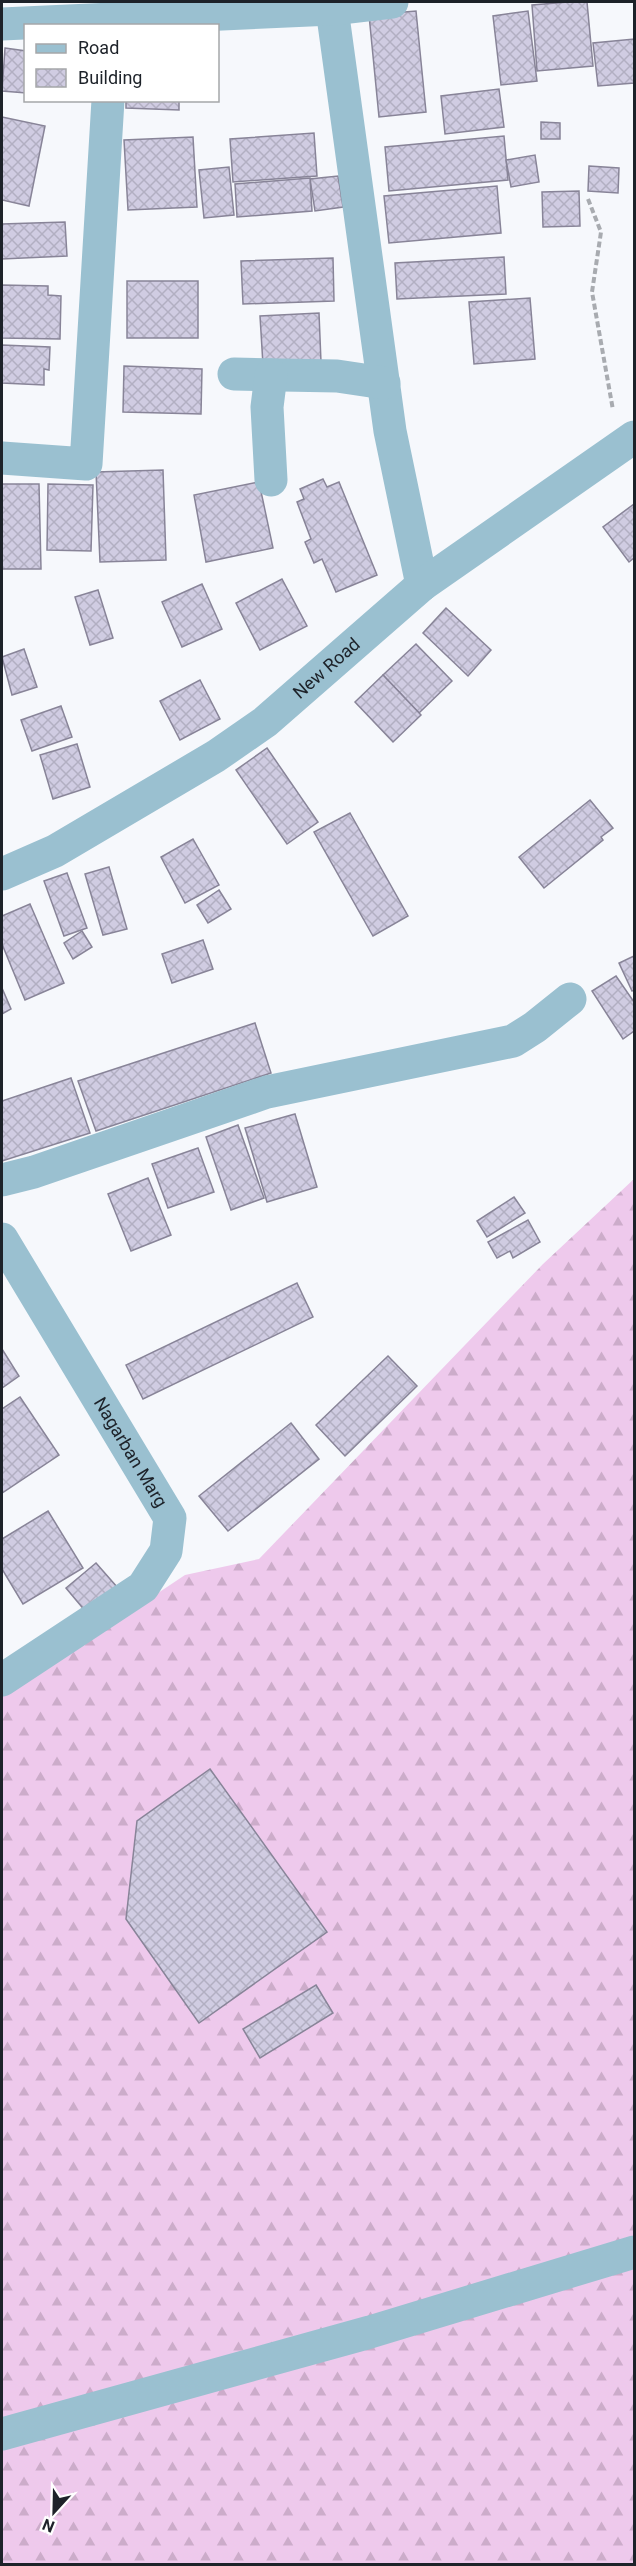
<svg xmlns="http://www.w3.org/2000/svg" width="636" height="2566" viewBox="0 0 636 2566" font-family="Roboto,sans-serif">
  <defs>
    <pattern id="forest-firs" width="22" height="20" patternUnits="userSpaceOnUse" patternTransform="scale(1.5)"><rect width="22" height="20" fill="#eec9ec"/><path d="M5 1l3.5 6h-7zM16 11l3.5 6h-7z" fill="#ccacca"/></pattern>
    <pattern id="building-cross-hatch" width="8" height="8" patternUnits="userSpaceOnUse" patternTransform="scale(1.5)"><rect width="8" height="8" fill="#d0cce2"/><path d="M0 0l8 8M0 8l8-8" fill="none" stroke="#b2afc2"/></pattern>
  </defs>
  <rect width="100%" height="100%" fill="#f6f8fc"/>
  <!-- forest -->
  <polygon fill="url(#forest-firs)" points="634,1179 634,2564 2,2564 2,1697 185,1575 259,1559 543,1264"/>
  <!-- building -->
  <g fill="url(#building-cross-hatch)" stroke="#888498" stroke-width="1.5">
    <polygon points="568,2 587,2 593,66 537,71 532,5"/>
    <polygon points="416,11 426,112 379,117 369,15"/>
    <polygon points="528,11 537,81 501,85 493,16"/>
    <polygon points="634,39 634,83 598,86 593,43"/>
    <polygon points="5,48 26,51 26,93 2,91"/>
    <polygon points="499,89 504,127 445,134 441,96"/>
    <polygon points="126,100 179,100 179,110 126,108"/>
    <polygon points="2,117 45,126 29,206 2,200"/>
    <polygon points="541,122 560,123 560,139 541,139"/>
    <polygon points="314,133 317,176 233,182 230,139"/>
    <polygon points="504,136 508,180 389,191 385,147"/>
    <polygon points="193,137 197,207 128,210 124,140"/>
    <polygon points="535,155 539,182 511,187 506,160"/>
    <polygon points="589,166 619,168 618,193 588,191"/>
    <polygon points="229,167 234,215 204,218 199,170"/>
    <polygon points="338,176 343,207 315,211 310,179"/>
    <polygon points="310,178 312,211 237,217 235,184"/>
    <polygon points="497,186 501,233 389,243 384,196"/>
    <polygon points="579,191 580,226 543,227 542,192"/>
    <polygon points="65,222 67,256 2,259 2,224"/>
    <polygon points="504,257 506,294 397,299 395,263"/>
    <polygon points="333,258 334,301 243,304 241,261"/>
    <rect x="127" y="281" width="71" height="57"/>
    <polygon points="2,285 48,286 48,295 61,296 60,339 2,338"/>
    <polygon points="530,298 535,359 474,364 469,302"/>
    <polygon points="319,313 321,362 263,365 260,316"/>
    <polygon points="2,345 50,347 49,370 44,369 44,385 2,383"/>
    <polygon points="124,366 202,369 201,414 123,412"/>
    <polygon points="163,470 166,560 100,562 96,472"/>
    <polygon points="323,479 327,487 339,482 377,575 336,592 322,559 314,563 305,542 311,539 297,502 304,499 300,489"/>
    <polygon points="259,482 273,548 206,562 194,495"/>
    <polygon points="2,484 39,484 41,569 2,569"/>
    <polygon points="48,484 93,485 91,551 47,550"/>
    <polygon points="634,504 634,558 629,562 603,527"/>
    <polygon points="282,579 307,626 260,650 236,603"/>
    <polygon points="202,584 222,629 182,647 162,602"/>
    <polygon points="98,590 113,638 90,645 75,597"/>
    <polygon points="446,608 491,650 468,676 423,633"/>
    <polygon points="416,644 452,681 419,713 383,675"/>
    <polygon points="24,649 37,687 12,695 2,657"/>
    <polygon points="383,675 421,715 393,742 355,702"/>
    <polygon points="200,680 220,719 180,740 160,701"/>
    <polygon points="61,706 72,737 32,751 21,720"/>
    <polygon points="77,744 90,787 53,799 40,755"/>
    <polygon points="267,748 318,822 287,844 236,770"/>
    <polygon points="590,800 613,828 601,837 603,840 544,888 519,857"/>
    <polygon points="350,813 408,916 373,936 314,832"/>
    <polygon points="193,839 219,885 185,903 161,857"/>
    <polygon points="109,867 127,929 103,935 85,874"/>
    <polygon points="67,873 87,928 64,936 44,881"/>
    <polygon points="219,890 231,909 208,923 197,905"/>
    <polygon points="30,904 64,983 25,1000 2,944 2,916"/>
    <polygon points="82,931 92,947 73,959 64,943"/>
    <polygon points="203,940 213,969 172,983 162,954"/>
    <polygon points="634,956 634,990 632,991 619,963"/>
    <polygon points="616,976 634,1002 634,1031 623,1039 592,991"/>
    <polygon points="2,988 11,1009 2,1014"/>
    <polygon points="255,1023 271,1073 96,1131 78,1081"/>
    <polygon points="71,1078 90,1133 2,1161 2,1101"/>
    <polygon points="295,1114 317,1187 267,1202 245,1128"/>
    <polygon points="238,1125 264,1198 231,1210 206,1137"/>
    <polygon points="198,1148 214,1192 168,1208 152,1164"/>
    <polygon points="148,1178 171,1235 131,1251 108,1194"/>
    <polygon points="514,1197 525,1213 487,1237 477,1221"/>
    <polygon points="528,1220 540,1242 513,1258 510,1251 497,1258 488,1242"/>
    <polygon points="297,1283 313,1317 143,1399 126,1365"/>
    <polygon points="2,1349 19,1376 2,1388"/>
    <polygon points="388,1356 417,1386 345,1456 316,1425"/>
    <polygon points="20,1397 59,1455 2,1493 2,1409"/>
    <polygon points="291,1423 319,1459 228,1531 199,1496"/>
    <polygon points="48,1511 83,1568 23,1604 2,1569 2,1539"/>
    <polygon points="96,1563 117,1587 86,1612 66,1588"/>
    <polygon points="210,1769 327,1932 199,2023 126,1919 137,1821"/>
    <polygon points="316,1985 333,2013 260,2058 243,2029"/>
  </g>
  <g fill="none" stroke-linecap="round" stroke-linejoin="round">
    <!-- path -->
    <polyline stroke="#a8abb0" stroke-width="4" stroke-dasharray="6 3" stroke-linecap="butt" points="588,199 601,232 592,292 613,410"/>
    <!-- minor -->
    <g stroke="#9ac0d0" stroke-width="33">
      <polyline points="332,9 390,431 422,585"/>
      <polyline points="2,24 332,9 392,2"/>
      <polyline points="234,374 337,376 384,383"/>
      <polyline points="271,375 267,407 271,480"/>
      <polyline points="2,458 86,464 108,100"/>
      <path id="s1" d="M2 874 55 851 216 756 265 722 422 585 634 437"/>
      <polyline points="2,1180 34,1172 267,1092 513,1041 535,1027 570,999"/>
      <path id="s2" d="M2 1239 170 1518 166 1551 143 1587 2 1680"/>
      <polyline points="2,2434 370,2332 634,2252"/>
    </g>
  </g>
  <g text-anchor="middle" stroke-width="4.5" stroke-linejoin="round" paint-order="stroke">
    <!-- street labels -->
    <g font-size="18" fill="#1d2229" stroke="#fff">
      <text dy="6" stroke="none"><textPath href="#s1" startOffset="386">New Road</textPath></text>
      <text dy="6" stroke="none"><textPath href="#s2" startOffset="249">Nagarban Marg</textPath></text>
    </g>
  </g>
  <!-- border -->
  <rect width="636" height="2566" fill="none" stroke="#1d2229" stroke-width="6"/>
  <!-- legend -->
  <rect x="24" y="24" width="195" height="78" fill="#ffffff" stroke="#a5a7a9" stroke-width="1.5"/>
  <rect x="36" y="44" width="30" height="9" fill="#9ac0d0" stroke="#a5a7a9" stroke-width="1.5"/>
  <text x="78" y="54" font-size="18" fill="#1d2229">Road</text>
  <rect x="36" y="69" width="30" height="18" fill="url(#building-cross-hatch)" stroke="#a5a7a9" stroke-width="1.5"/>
  <text x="78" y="84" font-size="18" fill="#1d2229">Building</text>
  <!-- north arrow -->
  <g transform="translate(54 2512) rotate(202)" stroke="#ffffff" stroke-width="4.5" paint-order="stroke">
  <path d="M0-4.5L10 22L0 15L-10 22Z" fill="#1d2229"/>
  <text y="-9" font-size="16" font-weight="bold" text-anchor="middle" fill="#1d2229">N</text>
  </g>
</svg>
